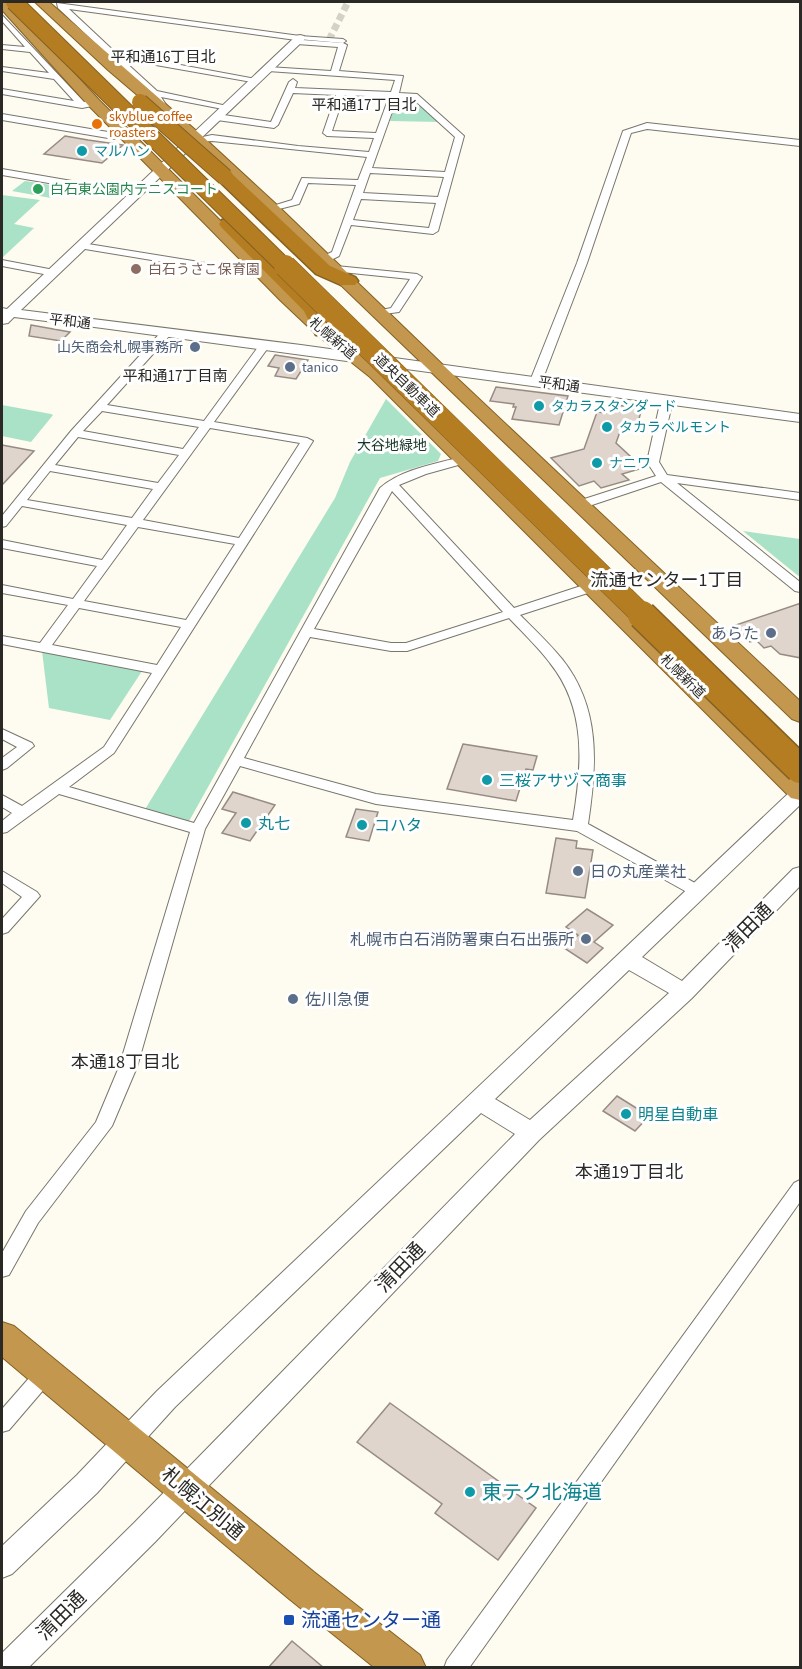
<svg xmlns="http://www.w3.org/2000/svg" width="802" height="1669" viewBox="0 0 802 1669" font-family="'Source Sans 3','Noto Sans JP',sans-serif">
  <rect width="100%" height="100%" fill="#fefbf0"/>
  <!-- green -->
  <g fill="#a9e2c7">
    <polygon points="397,98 411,98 440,122 390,121"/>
    <polygon points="25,181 64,187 51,198 12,191"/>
    <polygon points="2,195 40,200 14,224 34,228 2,258"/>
    <polygon points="386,399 441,454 438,461 380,478 188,823 144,811 335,498 350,462"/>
    <polygon points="2,405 51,414 53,415 31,442 2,436"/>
    <polygon points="743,531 800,539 800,577 796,574"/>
    <polygon points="42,651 142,671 110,720 49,708"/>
  </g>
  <!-- building -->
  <g fill="#dfd5cd" stroke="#968c85" stroke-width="1.5">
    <polygon points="65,136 88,140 123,145 102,163 44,154"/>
    <polygon points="31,325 70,332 61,341 29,336"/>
    <polygon points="275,355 308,360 296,379 275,376 279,368 268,366"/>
    <polygon points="496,387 568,396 559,425 512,419 516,407 513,407 514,404 490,401"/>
    <polygon points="616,405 642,408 637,426 622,426 616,443 643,468 622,474 629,480 601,488 594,481 579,486 551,458 584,449 597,412 606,413 608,406 615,407"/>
    <polygon points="2,445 34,451 2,485"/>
    <polygon points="801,603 801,658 780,654 771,646 764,648 756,640 750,642 733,626"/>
    <polygon points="463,744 537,756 533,770 526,769 516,801 447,789"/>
    <polygon points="233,792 275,805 250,841 222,833 236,813 222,809"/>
    <polygon points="356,809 378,812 369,841 346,837"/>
    <polygon points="556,838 577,841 576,848 593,850 585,898 546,893"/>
    <polygon points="587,909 613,925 594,942 603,948 587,963 564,948 578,935 566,927"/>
    <polygon points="617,1096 649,1116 635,1131 603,1111"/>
    <polygon points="390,1403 536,1508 498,1560 435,1513 442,1504 357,1442"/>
    <polygon points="292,1641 324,1668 268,1668"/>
  </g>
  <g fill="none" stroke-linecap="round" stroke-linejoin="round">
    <!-- pedestrian-tunnel -->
    <polyline stroke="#d4d1c7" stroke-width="7" stroke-dasharray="7 4" stroke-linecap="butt" points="329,40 348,2"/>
    <!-- pedestrian casing -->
    <g stroke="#79766c" stroke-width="2">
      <polygon id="pedestrian" points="300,36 343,39 346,41 343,43 298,39 298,37"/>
    </g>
    <!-- minor casing -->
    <g stroke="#79766c" stroke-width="2">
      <g id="minor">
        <path d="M57 3 300 36 304 38 302 40 343 43 347 45 339 71 403 76 399 93 417 94 464 136 438 231 433 234 351 225 339 256 329 261H321V257L332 252 356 185 308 183 299 204 271 211 266 208 292 200 302 178 358 180 367 157 212 141 197 142 193 139 212 135 298 146 369 152 374 138 327 136 323 133 336 95 293 93 278 125 274 128 217 120 213 117 217 114 271 122 289 82 293 79 297 82 295 88 391 92 395 80 268 71 264 69 268 67 331 71 338 47 297 44 293 42 296 40 69 9 116 53 261 80 257 83 122 59 157 91 232 107 228 110 161 97 170 111 166 114 163 113 151 95 58 8ZM344 95 389 97 376 133 332 131ZM397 98H412L455 137 445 172 372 168ZM370 173 444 177 438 197 363 193ZM361 199 436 203 429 228 353 220Z"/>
        <polygon points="2,15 84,102 94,100 98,103 97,105 82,108 2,94 2,89 74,101 54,79 2,71 2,67 49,73 30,52 2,49 2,45 25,47 2,21"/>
        <polygon points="2,114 114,133 125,131 129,134 114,139 2,120"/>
        <polygon points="647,123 800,140 800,146 647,129 631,133 587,263 542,381 536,384 532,383 530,381 577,263 623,131"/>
        <polygon points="2,169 136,192 141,195 136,198 2,175"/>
        <polygon points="82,243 224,266 253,259 258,262 224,272 79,248 77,246"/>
        <polygon points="2,260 54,270 59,273 54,276 2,266"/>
        <polygon points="336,266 417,274 422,277 399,312 377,315 377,311 391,308 410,279 332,271 331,269"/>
        <path d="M167 329 172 332 171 334 107 405 204 421 261 343 265 342 270 345 214 422 307 438 313 441 114 753 69 787 194 823 380 488C402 469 435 464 465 456L471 460 469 462 426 474 399 485 514 608 587 584H597L598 587 597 590 520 615C534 629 549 643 562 659 601 708 597 765 588 824L704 888 707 892 704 896H694L577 831 376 804 240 766 205 829 137 1067 112 1126 38 1223 9 1275 2 1277V1253L26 1211 96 1122 119 1067 190 832 59 794 7 832 2 833V821L12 813 2 807V795L22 806 104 747 152 673 2 644V636L40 643 68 605 2 593V585L73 599 97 566 2 548V540L102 560 127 525 22 506 6 526 2 527V516L71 431 163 330ZM102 411 199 427 183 449 83 431ZM210 428 300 443 239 538 143 520ZM78 437 179 455 158 483 55 465ZM50 471 153 489 132 518 27 500ZM392 491 503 612 406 643H391L314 629ZM138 527 235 544 186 620 84 601ZM79 608 181 627 157 665 52 645ZM509 618C523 633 538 647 550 663 587 709 582 766 573 820L376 794 244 758 310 637 391 651H407Z"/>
        <polygon points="667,396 673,399 659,462 667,475 800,493 800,500 677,483 800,582 800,592 795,591 661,482 583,508 575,508 573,505 575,502 656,476 647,462 661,399"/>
        <polygon points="2,729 32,743 34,746 7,768 2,770 2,758 17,747 2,739"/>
        <polygon points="2,871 37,892 40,896 8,932 2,934 2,919 22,897 2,883"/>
        <polygon points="800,1180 800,1202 469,1668 444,1668 447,1660 794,1183"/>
        <polygon points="44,1366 51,1369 54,1375 51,1381 9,1430 2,1432 2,1409 37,1369"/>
      </g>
    </g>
    <!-- tertiary casing -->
    <g stroke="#79766c" stroke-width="2">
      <g id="tertiary">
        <polygon points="300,35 304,36 304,40 21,310 301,345 800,414 800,422 102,328 14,317 8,323 2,324 2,308 7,309 296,36"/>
        <path d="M800 788V805L642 957 682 981 793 869 800 867V886L692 998 539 1140 155 1542 28 1668H2V1653L135 1522 515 1134 481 1113 175 1407 97 1493 12 1574 2 1578V1546L77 1475 157 1391 793 789ZM629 970 669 993 530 1120 495 1099Z"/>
      </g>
    </g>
    <!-- trunk casing -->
    <g stroke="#846022" stroke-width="2">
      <g id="trunk">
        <polygon points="2,2 8,2 99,100 292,292 329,327 384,369 800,778 800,800 791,798 370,377 317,335 280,300 89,106 2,10"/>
        <polygon points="35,2 49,2 200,134 277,205 443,365 800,701 800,722 792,719 190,140 108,70"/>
        <polygon points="2,1322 14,1326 314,1572 420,1655 426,1668 375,1668 288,1598 2,1357"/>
      </g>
    </g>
    <!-- motorway casing -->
    <g stroke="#846022" stroke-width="3">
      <g id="motorway">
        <polygon points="225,172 231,173 330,266 355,277 358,281 355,285 341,285 316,274 219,181 216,177 219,173"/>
        <polygon points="228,219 234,220 320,305 333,331 330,335 316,335 304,311 222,228 219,224 222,220"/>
      </g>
    </g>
    <!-- pedestrian -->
    <use href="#pedestrian" fill="#fff" fill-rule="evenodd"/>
    <!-- minor -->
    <use href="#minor" fill="#fff" fill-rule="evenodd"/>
    <!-- tertiary -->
    <use href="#tertiary" fill="#fff" fill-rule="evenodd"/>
    <!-- trunk -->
    <use href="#trunk" fill="#c3974e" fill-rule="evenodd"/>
    <!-- motorway -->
    <use href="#motorway" fill="#b47d21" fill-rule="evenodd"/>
    <!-- motorway-bridge-far2 casing -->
    <g stroke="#846022" stroke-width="18" stroke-linecap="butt">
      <g id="motorway-bridge-far2">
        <polyline points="14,2 286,268"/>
        <polyline points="140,102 225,177"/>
      </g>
    </g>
    <!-- motorway-bridge-far1 casing -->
    <g stroke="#846022" stroke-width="23" stroke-linecap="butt">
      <polyline id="motorway-bridge-far1" points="285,266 644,617"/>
    </g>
    <!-- motorway-bridge casing -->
    <g stroke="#846022" stroke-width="31" stroke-linecap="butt">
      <polyline id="motorway-bridge" points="642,615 800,769"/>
    </g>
    <!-- motorway-bridge-far2 -->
    <use href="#motorway-bridge-far2" stroke="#b47d21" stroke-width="16"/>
    <!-- motorway-bridge-far1 -->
    <use href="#motorway-bridge-far1" stroke="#b47d21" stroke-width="22"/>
    <!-- motorway-bridge -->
    <use href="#motorway-bridge" stroke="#b47d21" stroke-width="28"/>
  </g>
  <!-- markers -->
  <circle fill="#e8710a" stroke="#fff" stroke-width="2" cx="97" cy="124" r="6"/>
  <g fill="#0f9aa8" stroke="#fff" stroke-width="2">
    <circle cx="82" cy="151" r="6"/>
    <circle cx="539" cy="406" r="6"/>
    <circle cx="607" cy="427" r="6"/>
    <circle cx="597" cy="463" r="6"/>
    <circle cx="487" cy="780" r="6"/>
    <circle cx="246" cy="823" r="6"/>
    <circle cx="362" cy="825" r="6"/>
    <circle cx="626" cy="1114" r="6"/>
    <circle cx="470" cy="1492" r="6"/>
  </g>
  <circle fill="#2e9e5b" stroke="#fff" stroke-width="2" cx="38" cy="189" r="6"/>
  <circle fill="#8d6e63" stroke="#fff" stroke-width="2" cx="136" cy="269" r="6"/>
  <g fill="#5c6f8a" stroke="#fff" stroke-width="2">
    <circle cx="195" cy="347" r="6"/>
    <circle cx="290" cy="367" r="6"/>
    <circle cx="771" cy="633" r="6"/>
    <circle cx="578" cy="871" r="6"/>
    <circle cx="586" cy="939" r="6"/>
    <circle cx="293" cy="999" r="6"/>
  </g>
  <rect fill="#1a4fb4" stroke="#fff" stroke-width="2" x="283" y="1614" width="12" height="12" rx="3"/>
  <g text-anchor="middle" stroke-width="6" stroke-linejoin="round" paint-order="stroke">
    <!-- far-food labels -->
    <g font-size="14" fill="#c56008" stroke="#fff" text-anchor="start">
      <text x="109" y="121">skyblue coffee<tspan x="109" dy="16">roasters</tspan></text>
    </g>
    <!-- far-culture labels -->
    <g font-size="14" fill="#0d838f" stroke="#fff" text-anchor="start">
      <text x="94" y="156">マルハン</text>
      <text x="551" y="411">タカラスタンダード</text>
      <text x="619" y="432">タカラベルモント</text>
      <text x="609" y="468">ナニワ</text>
    </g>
    <!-- far-leisure labels -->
    <g font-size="14" fill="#27864d" stroke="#fff" text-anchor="start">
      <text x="50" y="194">白石東公園内テニスコート</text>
    </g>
    <!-- far-education labels -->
    <g font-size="14" fill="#785e54" stroke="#fff" text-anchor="start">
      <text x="148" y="274">白石うさこ保育園</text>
    </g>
    <!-- far-street labels -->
    <g font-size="14" fill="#2a2925" stroke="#fff">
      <text transform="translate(70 321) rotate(7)" y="5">平和通</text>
      <text transform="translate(333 338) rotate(40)" y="5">札幌新道</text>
      <text transform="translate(559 384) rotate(8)" y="5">平和通</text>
      <text transform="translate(407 385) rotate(44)" y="5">道央自動車道</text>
      <text transform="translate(683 676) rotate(44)" y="5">札幌新道</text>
    </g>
    <!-- far-service labels -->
    <g font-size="14" fill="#4e5e75" stroke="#fff" text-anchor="end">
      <text x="183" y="352">山矢商会札幌事務所</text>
      <text x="302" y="372" text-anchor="start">tanico</text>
    </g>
    <!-- far-park labels -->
    <g font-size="14" fill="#153427" stroke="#fff">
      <text x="392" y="450">大谷地緑地</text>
    </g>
    <!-- far-neighbourhood labels -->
    <g font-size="15" fill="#2a2925" stroke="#fff">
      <text x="163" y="62">平和通16丁目北</text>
      <text x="364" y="110">平和通17丁目北</text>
      <text x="175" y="381">平和通17丁目南</text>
    </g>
    <!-- service labels -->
    <g font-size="16" fill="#4e5e75" stroke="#fff" text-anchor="end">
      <text x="759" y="639">あらた</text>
      <text x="590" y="877" text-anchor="start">日の丸産業社</text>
      <text x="574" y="945">札幌市白石消防署東白石出張所</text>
      <text x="305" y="1005" text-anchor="start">佐川急便</text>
    </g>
    <!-- culture labels -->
    <g font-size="16" fill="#0d838f" stroke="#fff" text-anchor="start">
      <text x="499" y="786">三桜アサヅマ商事</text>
      <text x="258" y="829">丸七</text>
      <text x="374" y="831">コハタ</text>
      <text x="638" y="1120">明星自動車</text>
    </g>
    <!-- neighbourhood labels -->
    <g font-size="18" fill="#2a2925" stroke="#fff">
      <text x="667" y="586">流通センター1丁目</text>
      <text x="125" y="1068">本通18丁目北</text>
      <text x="629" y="1178">本通19丁目北</text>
    </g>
    <!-- near-street labels -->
    <g font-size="20" fill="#2a2925" stroke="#fff">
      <text transform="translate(748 927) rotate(-45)" y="7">清田通</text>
      <text transform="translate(400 1267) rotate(-46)" y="7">清田通</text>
      <text transform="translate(203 1503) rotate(40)" y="7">札幌江別通</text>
      <text transform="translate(61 1615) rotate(-45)" y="7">清田通</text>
    </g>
    <!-- near-culture labels -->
    <g font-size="20" fill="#0d838f" stroke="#fff" text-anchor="start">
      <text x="482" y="1499">東テク北海道</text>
    </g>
    <!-- near-transit labels -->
    <g font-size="20" fill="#164399" stroke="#fff" text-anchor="start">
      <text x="301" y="1627">流通センター通</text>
    </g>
  </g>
  <!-- border -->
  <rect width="802" height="1669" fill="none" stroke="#2a2925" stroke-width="6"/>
</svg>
